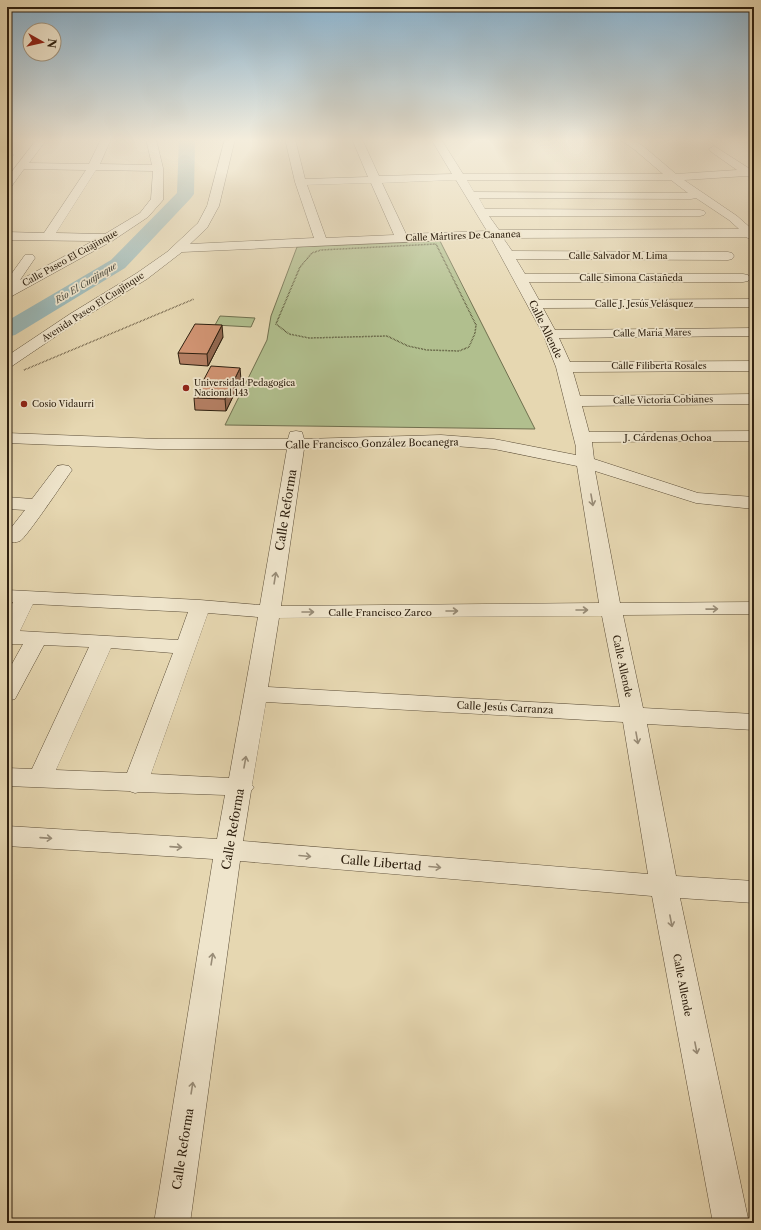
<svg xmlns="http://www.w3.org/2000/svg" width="761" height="1230" viewBox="0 0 761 1230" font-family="'Libre Caslon Text',serif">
  <rect width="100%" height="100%" fill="#e6d7b1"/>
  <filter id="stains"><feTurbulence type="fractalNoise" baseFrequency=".005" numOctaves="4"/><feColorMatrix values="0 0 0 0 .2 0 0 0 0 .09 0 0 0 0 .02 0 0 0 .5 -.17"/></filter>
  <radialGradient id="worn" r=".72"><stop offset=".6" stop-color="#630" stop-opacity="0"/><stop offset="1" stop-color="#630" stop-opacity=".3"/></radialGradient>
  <!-- green -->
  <g fill="#b1bf8e" stroke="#70704f">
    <polygon points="440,241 535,429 225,425 267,340 271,316 297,247"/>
    <polygon points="220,316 255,318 251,327 215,325"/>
  </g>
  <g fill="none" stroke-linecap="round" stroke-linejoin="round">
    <!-- river -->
    <polygon fill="#9ab7b6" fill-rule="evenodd" points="179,139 195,139 194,194 191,198 125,268 15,335 7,337 7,321 111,260 177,193"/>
    <!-- minor casing -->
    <g stroke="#5c4e38" stroke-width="1">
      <g id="minor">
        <path d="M37 139H47L29 163 89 164 101 139H111L100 164 152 165 146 139H156L163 168V200L148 217 112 241 12 296 7 297V280L25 255H33L35 258 20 280 93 241 7 240V232L44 233 86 170 24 169 11 187 7 188V178ZM96 170 153 171 151 199 140 213 105 234 56 233Z"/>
        <path d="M225 139H235L219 206 207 228 190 244 314 238 295 182 285 139H295L305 179 368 177 352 139H362L379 176 452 174 431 139H441L463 174H663L635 150 619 139H631L643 146 676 174 737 170 710 151 709 149 714 146 750 169H754V178L746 176 684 180 737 216 754 231V241L746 237 503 238 512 251 728 252 732 253 734 256 732 259 728 260 516 259 525 274H743L748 275 750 278 748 281 743 282H529L539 300 754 299V307L543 308 555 330 754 328V336L559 338 570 362 754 361V371L573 372 580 396 754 394V404L582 406 589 432 754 431V441L592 442 594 459 698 493 754 497V509L696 503 595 471 620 603 754 602V614L623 615 643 708 754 714V730L647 724 676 876 754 881V903L680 898 749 1223H713L652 896 240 861 190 1223H154L213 859 7 846V826L217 839 225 795 140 792 135 793 129 791 7 786V768L32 769 89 647 44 645 15 699 7 701V673L23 644H7V614L13 602H7V590L200 600 260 605 287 449H158L7 443V433L158 439H288L290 432 296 431 302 432 304 439 441 435 494 439 576 455V447L556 367 543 334 491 238 182 252 147 279 80 320 12 366 7 368V356L70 314 137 273 167 252 198 223 207 206ZM456 180 487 231 406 234 382 183ZM467 180H671L688 193 474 192ZM371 183 394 235 326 238 307 185ZM479 198 691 199 696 198 729 220 739 229 499 230 489 216H700L704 215 706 213 704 211 700 210 485 209ZM441 445 494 449 577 466 599 603 281 606 304 449ZM33 604 188 612 178 640 20 631ZM208 613 258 617 229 778 151 774ZM602 616 620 707 268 687 279 618ZM111 648 173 653 127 773 56 770ZM266 702 623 722 648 874 243 841 251 791 254 787 252 785Z"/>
        <path d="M63 465 69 466 72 470C65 480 26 538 20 541 15 543 11 542 7 541V533L25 510 7 509V497L32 499 57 466Z"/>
      </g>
    </g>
    <!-- path -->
    <g stroke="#2e2010" stroke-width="1.5" stroke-dasharray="0.5 1" stroke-linecap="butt">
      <polyline points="7,155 14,155"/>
      <polygon points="436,244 476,325 475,333 469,347 459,351 427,350 408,346 387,336 309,338 289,334 276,324 300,267 312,253 321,250"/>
      <polyline points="24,370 194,299"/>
    </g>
    <!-- minor -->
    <use href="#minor" fill="#efe5cc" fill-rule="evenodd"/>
  </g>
  <!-- wall -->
  <g fill="#b47f63" stroke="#2e2010">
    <polygon points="223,337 208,366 180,364 178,353"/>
    <polygon points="241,380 226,411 195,410 194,398"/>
  </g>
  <!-- shaded-wall -->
  <g fill="#926850" stroke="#2e2010">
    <polygon points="222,325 223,337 208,366 207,354"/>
    <polygon points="240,368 241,380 226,411 225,399"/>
  </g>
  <!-- building -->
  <g fill="#d19473" stroke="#2e2010">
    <polygon points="195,324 222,325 207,354 178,353"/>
    <polygon points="211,366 240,368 225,399 194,398"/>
  </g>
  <!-- one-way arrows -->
  <defs><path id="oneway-shaft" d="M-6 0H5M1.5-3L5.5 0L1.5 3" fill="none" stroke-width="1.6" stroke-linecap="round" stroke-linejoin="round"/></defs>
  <g stroke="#988c77">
    <use href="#oneway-shaft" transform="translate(592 500) rotate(80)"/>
    <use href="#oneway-shaft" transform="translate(275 578) rotate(-81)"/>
    <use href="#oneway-shaft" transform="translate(712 609) rotate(-1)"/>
    <use href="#oneway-shaft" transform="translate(582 610)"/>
    <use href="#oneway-shaft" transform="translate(452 611)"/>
    <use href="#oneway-shaft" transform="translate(308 612)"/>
    <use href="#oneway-shaft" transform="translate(637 738) rotate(80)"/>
    <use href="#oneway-shaft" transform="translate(245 762) rotate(-80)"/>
    <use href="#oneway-shaft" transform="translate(46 838) rotate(4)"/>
    <use href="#oneway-shaft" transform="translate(176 847) rotate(4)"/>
    <use href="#oneway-shaft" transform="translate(305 856) rotate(5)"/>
    <use href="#oneway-shaft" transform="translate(435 867) rotate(5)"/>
    <use href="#oneway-shaft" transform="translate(671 921) rotate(79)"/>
    <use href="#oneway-shaft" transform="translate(212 959) rotate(-81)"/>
    <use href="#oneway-shaft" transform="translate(696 1048) rotate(79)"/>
    <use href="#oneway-shaft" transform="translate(192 1088) rotate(-81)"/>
  </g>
  <!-- sky -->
  <linearGradient id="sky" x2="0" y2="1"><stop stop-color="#89b5d4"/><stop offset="0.45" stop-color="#f4eddc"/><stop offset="1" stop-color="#f4eddc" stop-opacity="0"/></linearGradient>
  <rect width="761" height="311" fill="url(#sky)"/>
  <!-- markers -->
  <g fill="#8f2418" stroke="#efe5cc" stroke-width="1.5">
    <circle cx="186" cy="388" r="4"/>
    <circle cx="24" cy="404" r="4"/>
  </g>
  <g text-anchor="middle" stroke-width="3.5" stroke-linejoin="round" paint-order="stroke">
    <!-- far-street labels -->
    <g font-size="9" fill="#2e2010" stroke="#efe5cc">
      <text transform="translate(463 236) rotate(-2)" y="3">Calle Mártires De Cananea</text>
      <text x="618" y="259">Calle Salvador M. Lima</text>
      <text transform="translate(70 258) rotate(-29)" y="3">Calle Paseo El Cuajinque</text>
      <text x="631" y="281">Calle Simona Castañeda</text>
      <text x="644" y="307">Calle J. Jesús Velásquez</text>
      <text transform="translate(93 307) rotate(-33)" y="3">Avenida Paseo El Cuajinque</text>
      <text transform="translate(652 333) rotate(-1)" y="3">Calle María Mares</text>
      <text x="659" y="369">Calle Filiberta Rosales</text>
      <text transform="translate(663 400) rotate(-1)" y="3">Calle Victoria Cobianes</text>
    </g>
    <!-- far-water labels -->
    <g font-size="9" font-style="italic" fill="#4e4d42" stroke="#efe5cc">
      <text transform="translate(86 283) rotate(-31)" y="3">Río El Cuajinque</text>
    </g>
    <!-- far-poi labels -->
    <g font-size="9" fill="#2e2010" stroke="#efe5cc" text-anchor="start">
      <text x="194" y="386">Universidad Pedagogica<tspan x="194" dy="10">Nacional 143</tspan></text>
      <text x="32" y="407">Cosio Vidaurri</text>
    </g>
    <!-- street labels -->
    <g font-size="10" fill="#2e2010" stroke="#efe5cc">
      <text transform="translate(546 329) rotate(64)" y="4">Calle Allende</text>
      <text x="668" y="441">J. Cárdenas Ochoa</text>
      <text transform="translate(372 443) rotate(-1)" y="4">Calle Francisco González Bocanegra</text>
      <text x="380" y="616">Calle Francisco Zarco</text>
      <text transform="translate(623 666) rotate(78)" y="4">Calle Allende</text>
      <text transform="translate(505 707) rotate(3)" y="4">Calle Jesús Carranza</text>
      <text transform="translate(683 985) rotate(79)" y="4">Calle Allende</text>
    </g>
    <!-- near-street labels -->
    <g font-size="12" fill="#2e2010" stroke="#efe5cc">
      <text transform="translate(286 510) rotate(-81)" y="4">Calle Reforma</text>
      <text transform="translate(233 829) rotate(-80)" y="4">Calle Reforma</text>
      <text transform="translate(381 863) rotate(5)" y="4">Calle Libertad</text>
      <text transform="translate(183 1149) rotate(-81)" y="4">Calle Reforma</text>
    </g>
  </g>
  <!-- margin -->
  <rect width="761" height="1230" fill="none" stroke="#e6d7b1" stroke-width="24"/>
  <rect x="8" y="8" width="745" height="1214" fill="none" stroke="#2e2010" stroke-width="2"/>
  <rect x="12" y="12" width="737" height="1206" fill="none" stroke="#2e2010"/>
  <!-- north arrow -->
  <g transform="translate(42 42) rotate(98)"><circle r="19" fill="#efe5cc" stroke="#a29681"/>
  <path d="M0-3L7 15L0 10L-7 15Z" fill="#8f2418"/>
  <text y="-6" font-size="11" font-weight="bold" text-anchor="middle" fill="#2e2010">N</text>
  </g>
  <rect width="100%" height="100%" filter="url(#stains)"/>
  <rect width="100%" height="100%" fill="url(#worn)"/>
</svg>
